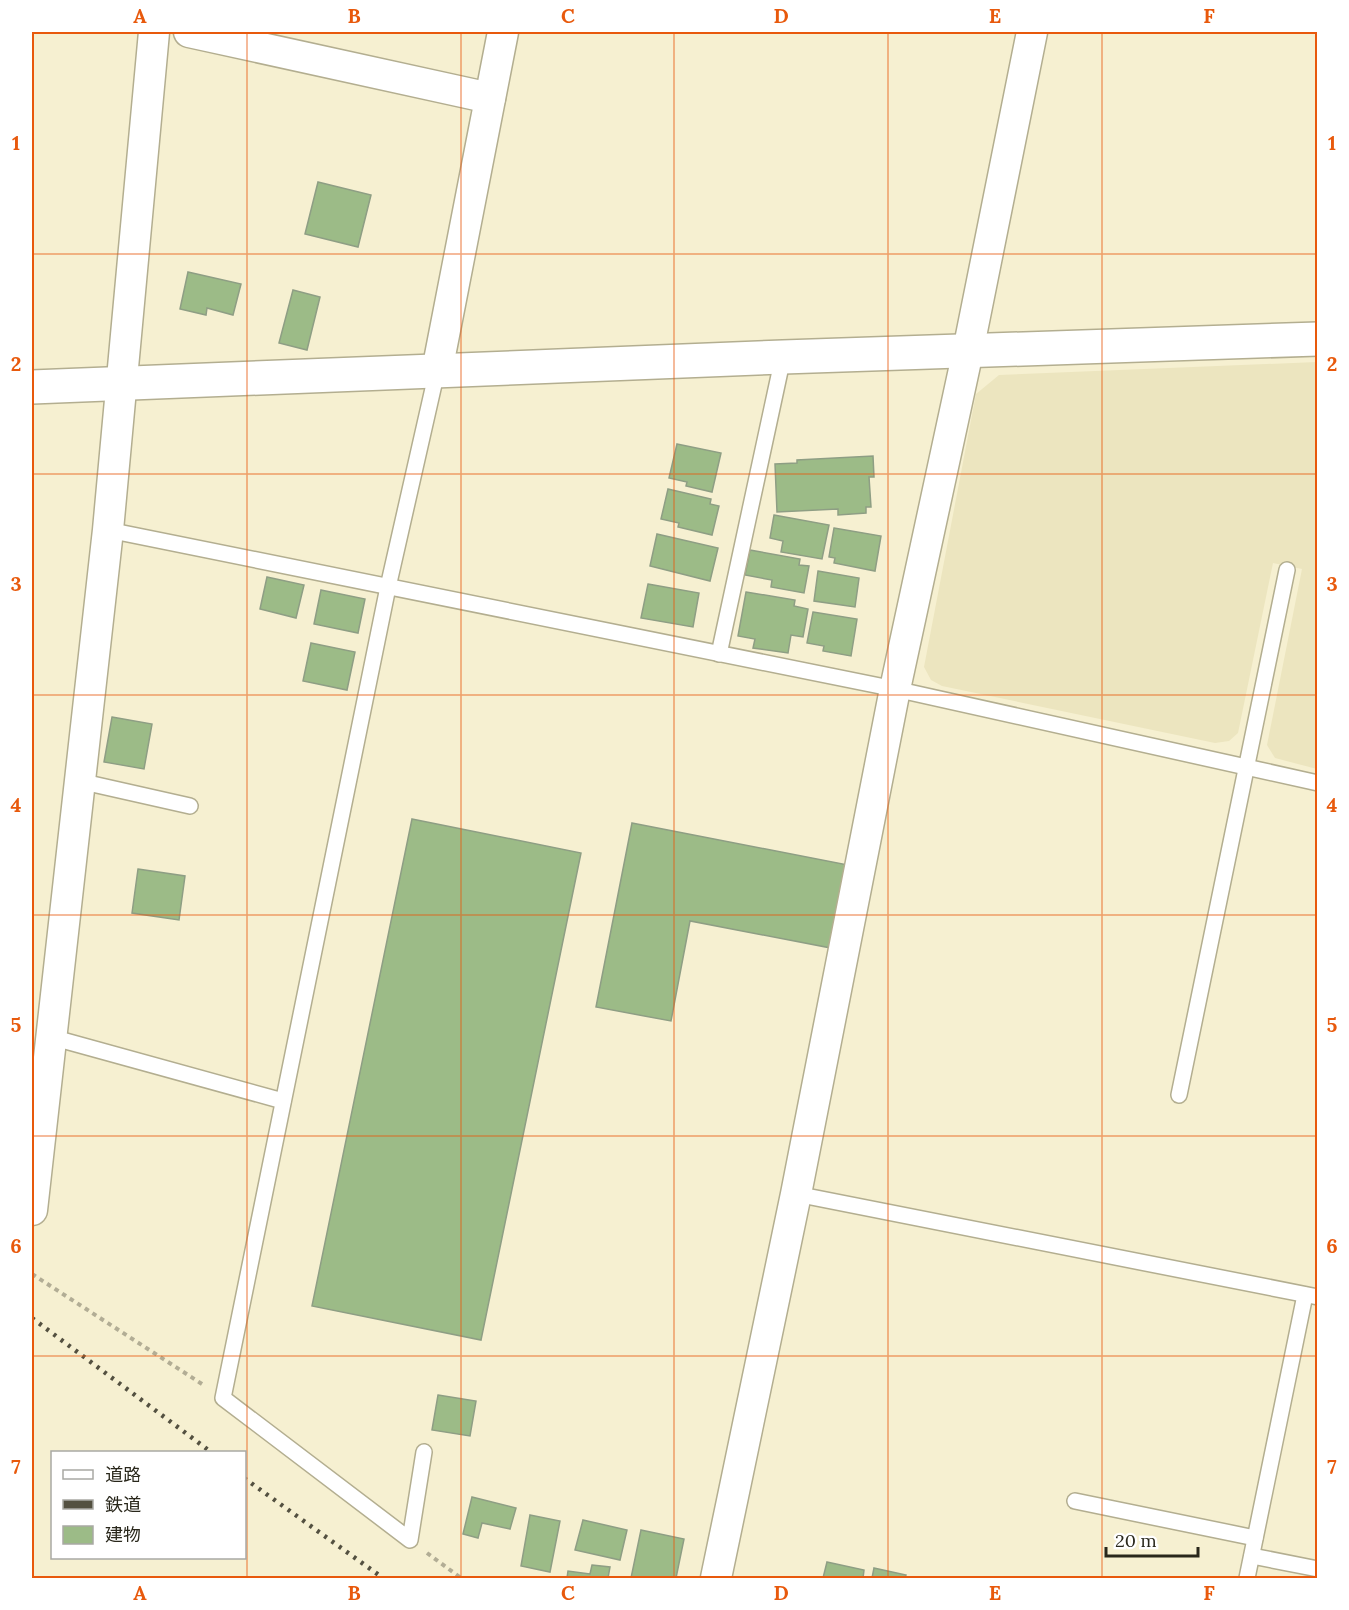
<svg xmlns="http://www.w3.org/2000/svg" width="1349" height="1610" viewBox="0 0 1349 1610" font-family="Lora,'Noto Sans JP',serif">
  <rect width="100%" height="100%" fill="#f6f0d1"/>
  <!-- built -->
  <polygon fill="#ece5bf" points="1317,362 1317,769 1275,758 1267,745 1302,569 1273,563 1238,733 1229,741 1215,743 942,686 931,680 924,667 976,394 999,375"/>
  <!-- building -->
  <g fill="#9cbb87" stroke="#8e9e84" stroke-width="1.5">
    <polygon points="318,182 371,195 358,247 305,234"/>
    <polygon points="188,272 241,284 233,315 207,308 206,315 180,309"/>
    <polygon points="293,290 320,297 307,350 279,343"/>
    <polygon points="677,444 721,453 712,492 686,486 687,482 669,478"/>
    <polygon points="873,456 874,477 869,477 871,507 866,507 866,513 838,515 838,509 777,512 775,464 797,463 797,460"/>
    <polygon points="668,489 711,499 710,504 719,506 712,535 678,527 679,523 661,519"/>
    <polygon points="774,515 829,525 822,559 781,552 783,541 770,538"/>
    <polygon points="834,528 881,536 875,571 834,563 835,558 829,557"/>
    <polygon points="657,534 718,548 710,581 650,566"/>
    <polygon points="750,550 800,559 799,565 809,566 804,593 771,587 772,580 745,575"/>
    <polygon points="818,571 859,578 855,607 814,601"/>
    <polygon points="267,577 304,585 296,618 260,609"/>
    <polygon points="648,584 699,593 693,627 641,618"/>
    <polygon points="321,590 365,599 358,633 314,624"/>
    <polygon points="746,592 795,600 794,606 808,609 803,637 791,635 788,653 753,648 755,639 738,636"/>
    <polygon points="813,612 857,619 851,656 823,651 824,646 807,643"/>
    <polygon points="311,643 355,652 347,690 303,681"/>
    <polygon points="112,717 152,724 144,769 104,762"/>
    <polygon points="412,819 581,853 481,1340 312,1306"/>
    <polygon points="632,823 848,865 831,948 690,921 671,1021 596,1007"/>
    <polygon points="138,869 185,876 179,920 132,913"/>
    <polygon points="438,1395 476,1401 470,1436 432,1430"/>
    <polygon points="472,1497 516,1508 510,1529 482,1523 478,1538 463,1534"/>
    <polygon points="530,1515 560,1521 550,1572 521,1566"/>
    <polygon points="583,1520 627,1530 620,1560 575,1550"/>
    <polygon points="641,1530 684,1539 676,1578 631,1578"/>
    <polygon points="827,1562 864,1570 863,1578 823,1578"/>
    <polygon points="592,1565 610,1567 608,1578 567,1578 568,1571 590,1574"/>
    <polygon points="874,1568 906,1575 905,1578 872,1578"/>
  </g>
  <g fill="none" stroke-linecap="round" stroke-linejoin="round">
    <!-- lane casing -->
    <g stroke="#b3ae90" stroke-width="18">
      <g id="lane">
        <polyline points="108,530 895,689 1318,783"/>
        <polyline points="719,654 783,357"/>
        <polyline points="79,781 190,806"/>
        <polyline points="51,1037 283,1101"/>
        <polyline points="1179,1095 1287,570"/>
        <polyline points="796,1194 1318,1297"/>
        <polyline points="424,1452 410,1540 223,1398 388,587 437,371"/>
        <polyline points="1075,1501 1255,1538"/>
        <polyline points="1252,1556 1318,1569"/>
        <polyline points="1247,1578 1305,1295"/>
      </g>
    </g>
    <!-- street casing -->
    <g stroke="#b3ae90" stroke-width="33">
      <g id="street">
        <polyline points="189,32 490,98"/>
        <polyline points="437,371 503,32"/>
        <polyline points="32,1210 108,530 154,32"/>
        <polyline points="716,1578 796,1194 895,689 968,351 1032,32"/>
      </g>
    </g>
    <!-- secondary casing -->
    <g stroke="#b3ae90" stroke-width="36">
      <polyline id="secondary" points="32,387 783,357 1318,339"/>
    </g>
    <!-- path -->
    <g stroke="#b2ad95" stroke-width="4" stroke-dasharray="4.5 4.5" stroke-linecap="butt">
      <polyline points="32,1274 202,1384"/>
      <polyline points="427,1553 461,1578"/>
    </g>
    <!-- lane -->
    <use href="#lane" stroke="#fff" stroke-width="15"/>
    <!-- street -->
    <use href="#street" stroke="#fff" stroke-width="30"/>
    <!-- secondary -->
    <use href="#secondary" stroke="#fff" stroke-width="33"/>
    <!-- rail -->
    <g stroke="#535040" stroke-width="4.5" stroke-dasharray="3 6" stroke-linecap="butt">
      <polyline points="32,1318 211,1452"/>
      <polyline points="244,1478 383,1578"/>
    </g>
  </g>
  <!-- grid -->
  <path fill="none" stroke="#e8590c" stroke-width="1.5" stroke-opacity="0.55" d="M247 32V1578M461 32V1578M674 32V1578M888 32V1578M1102 32V1578M32 254H1318M32 474H1318M32 695H1318M32 915H1318M32 1136H1318M32 1356H1318"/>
  <!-- border -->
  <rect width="1349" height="1610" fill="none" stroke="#ffffff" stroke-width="66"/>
  <!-- legend -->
  <rect x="51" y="1451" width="195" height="108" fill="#ffffff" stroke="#a9a9a4" stroke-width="1.5"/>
  <rect x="63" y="1470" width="30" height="9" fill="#ffffff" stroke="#a9a9a4" stroke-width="1.5"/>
  <text x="105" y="1481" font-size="18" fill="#29271b">道路</text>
  <rect x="63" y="1500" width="30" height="9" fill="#535040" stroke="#a9a9a4" stroke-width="1.5"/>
  <text x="105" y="1511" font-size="18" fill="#29271b">鉄道</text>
  <rect x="63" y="1526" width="30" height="18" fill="#9cbb87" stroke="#a9a9a4" stroke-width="1.5"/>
  <text x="105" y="1541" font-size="18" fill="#29271b">建物</text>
  <!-- scale -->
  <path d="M1106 1547v9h92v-9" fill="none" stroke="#29271b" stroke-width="3"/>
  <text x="1115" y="1547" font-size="18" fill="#29271b" stroke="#ffffff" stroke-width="4.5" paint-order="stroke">20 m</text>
  <rect x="33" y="33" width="1283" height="1544" fill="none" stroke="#e8590c" stroke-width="2"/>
  <g font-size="20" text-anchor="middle" font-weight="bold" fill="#e8590c">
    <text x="140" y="23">A</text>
    <text x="354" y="23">B</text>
    <text x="568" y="23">C</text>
    <text x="781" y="23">D</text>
    <text x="995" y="23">E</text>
    <text x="1209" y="23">F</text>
    <text x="16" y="150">1</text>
    <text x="1332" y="150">1</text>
    <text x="16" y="371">2</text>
    <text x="1332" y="371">2</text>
    <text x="16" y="591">3</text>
    <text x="1332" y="591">3</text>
    <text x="16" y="812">4</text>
    <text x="1332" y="812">4</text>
    <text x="16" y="1032">5</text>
    <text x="1332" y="1032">5</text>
    <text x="16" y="1253">6</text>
    <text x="1332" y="1253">6</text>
    <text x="16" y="1474">7</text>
    <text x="1332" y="1474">7</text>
    <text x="140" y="1600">A</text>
    <text x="354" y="1600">B</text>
    <text x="568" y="1600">C</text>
    <text x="781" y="1600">D</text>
    <text x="995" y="1600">E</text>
    <text x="1209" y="1600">F</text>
  </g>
</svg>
